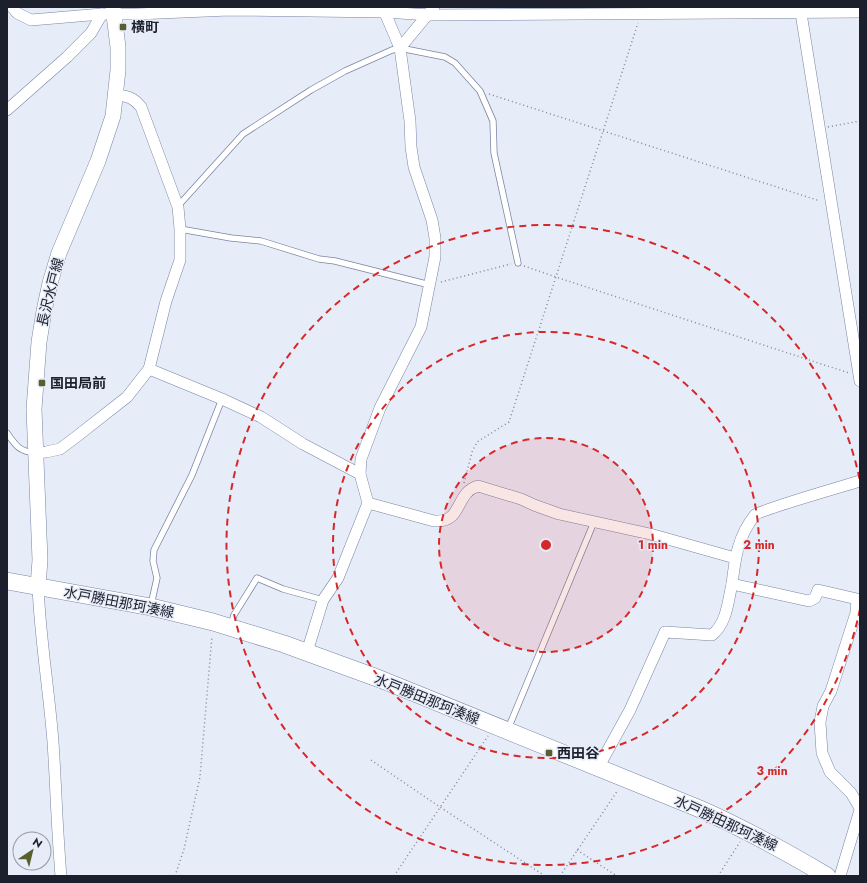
<svg xmlns="http://www.w3.org/2000/svg" width="867" height="883" viewBox="0 0 867 883" font-family="Jost,'Noto Sans JP',sans-serif">
  <rect width="100%" height="100%" fill="#e7ecf9"/>
  <g fill="none" stroke-linecap="round" stroke-linejoin="round">
    <!-- service casing -->
    <g stroke="#7985a2" stroke-width="7">
      <g id="service">
        <polyline points="178,206 243,134 311,90 345,71 392,50 400,48 445,57 455,63 480,91 493,121 494,153 518,263"/>
        <polyline points="180,229 231,238 261,241 319,259 335,261 430,285"/>
        <path d="M7 433C16 446 19 451 35 453"/>
        <polyline points="151,605 157,578 153,561 154,550 192,475 222,399"/>
        <polyline points="231,625 234,615 257,578 283,589 323,600"/>
        <polyline points="508,729 594,522"/>
      </g>
    </g>
    <!-- minor casing -->
    <g stroke="#7985a2" stroke-width="12">
      <g id="minor">
        <polyline points="12,7 17,13 31,20 102,14 137,14 229,10 385,12 429,15 860,12"/>
        <polyline points="800,7 860,381"/>
        <polyline points="400,48 434,7"/>
        <polyline points="7,110 67,57 91,33 102,14"/>
        <polyline points="149,369 222,399 261,417 303,444 360,474"/>
        <path d="M35 453 46 452 60 449 76 437 127 397 149 369 166 301 180 260V229L178 207 141 107C134 98 128 96 116 95"/>
        <path d="M368 503 434 521C464 523 454 493 478 486L521 499 534 505 559 514 650 534 735 558"/>
        <path d="M732 584C735 558 738 536 755 515 760 510 847 485 860 481"/>
        <path d="M38 586C40 638 49 690 53 742 56 786 57 831 61 876"/>
        <polyline points="307,652 323,600 338,578 368,503 360,474 361,459 380,408 421,327 435,257 435,238 432,220 414,167 411,147 410,121 400,48 383,8"/>
        <path d="M598 768 630 710 665 632 712 635C727 623 728 601 732 584L809 601 815 598 818 590 857 599 856 613 831 691 823 706 820 722 822 753 830 772 851 793 860 808"/>
        <polyline points="840,876 860,810"/>
      </g>
    </g>
    <!-- secondary casing -->
    <g stroke="#7985a2" stroke-width="16">
      <polyline id="secondary" points="38,586 40,560 34,409 39,342 44,311 50,283 59,253 98,161 113,116 118,70 118,47 113,7"/>
    </g>
    <!-- primary casing -->
    <g stroke="#7985a2" stroke-width="18">
      <path id="primary" d="M7 581 151 607 213 622 284 644 380 679 700 809C745 829 785 851 827 876"/>
    </g>
    <!-- path -->
    <g stroke="#858996" stroke-width="1.5" stroke-dasharray="1 3" stroke-linecap="butt">
      <polyline points="489,94 820,201"/>
      <polyline points="828,127 860,121"/>
      <polyline points="524,266 556,277 849,373"/>
      <polyline points="441,282 511,264"/>
      <polyline points="464,483 472,452 477,442 509,422 638,23"/>
      <polyline points="371,760 440,807 545,876"/>
      <polyline points="577,850 617,876"/>
      <polyline points="175,876 184,849 200,777 212,636"/>
      <polyline points="394,876 488,736"/>
      <polyline points="560,876 618,790"/>
      <polyline points="718,876 740,842"/>
    </g>
    <!-- service -->
    <use href="#service" stroke="#fff" stroke-width="5.5"/>
    <!-- minor -->
    <use href="#minor" stroke="#fff" stroke-width="11"/>
    <!-- secondary -->
    <use href="#secondary" stroke="#fff" stroke-width="15"/>
    <!-- primary -->
    <use href="#primary" stroke="#fff" stroke-width="17"/>
  </g>
  <!-- distance rings -->
  <circle cx="546" cy="545" r="107" fill="#d62828" fill-opacity=".12"/>
  <g fill="none" stroke="#d62828" stroke-width="2" stroke-dasharray="7 5">
    <circle cx="546" cy="545" r="107"/>
    <circle cx="546" cy="545" r="213"/>
    <path d="M860 609A320 320 0 1 1 860 481"/>
  </g>
  <!-- markers -->
  <g fill="#585e2d" stroke="#e7ecf9" stroke-width="1.5">
    <rect x="119" y="23" width="8" height="8" rx="2"/>
    <rect x="38" y="379" width="8" height="8" rx="2"/>
    <rect x="545" y="749" width="8" height="8" rx="2"/>
  </g>
  <g text-anchor="middle" stroke-width="3" stroke-linejoin="round" paint-order="stroke">
    <!-- poi labels -->
    <g font-size="14" font-weight="bold" fill="#1c202c" stroke="#e7ecf9" text-anchor="start">
      <text x="131" y="32">横町</text>
      <text x="50" y="388">国田局前</text>
      <text x="557" y="758">西田谷</text>
    </g>
    <!-- street labels -->
    <g font-size="14" fill="#1c202c" stroke="#e7ecf9">
      <text transform="translate(50 292) rotate(-76)" y="5">長沢水戸線</text>
      <text transform="translate(119 602) rotate(11)" y="5">水戸勝田那珂湊線</text>
      <text transform="translate(427 699) rotate(22)" y="5">水戸勝田那珂湊線</text>
      <text transform="translate(726 823) rotate(25)" y="5">水戸勝田那珂湊線</text>
    </g>
  </g>
  <circle cx="546" cy="545" r="6" fill="#d62828" stroke="#e7ecf9" stroke-width="2"/>
  <g font-size="12" text-anchor="middle" font-weight="bold" fill="#d62828" stroke="#e7ecf9" stroke-width="3" stroke-linejoin="round" paint-order="stroke">
    <text x="653" y="549">1 min</text>
    <text x="759" y="549">2 min</text>
    <text x="772" y="775">3 min</text>
  </g>
  <!-- border -->
  <rect width="867" height="883" fill="none" stroke="#1c202c" stroke-width="16"/>
  <!-- north arrow -->
  <g transform="translate(32 851) rotate(35)"><circle r="19" fill="#e7ecf9" stroke="#969aa7"/>
  <path d="M0-3L7 15L0 10L-7 15Z" fill="#585e2d"/>
  <text y="-6" font-size="11" font-weight="bold" text-anchor="middle" fill="#1c202c">N</text>
  </g>
</svg>
